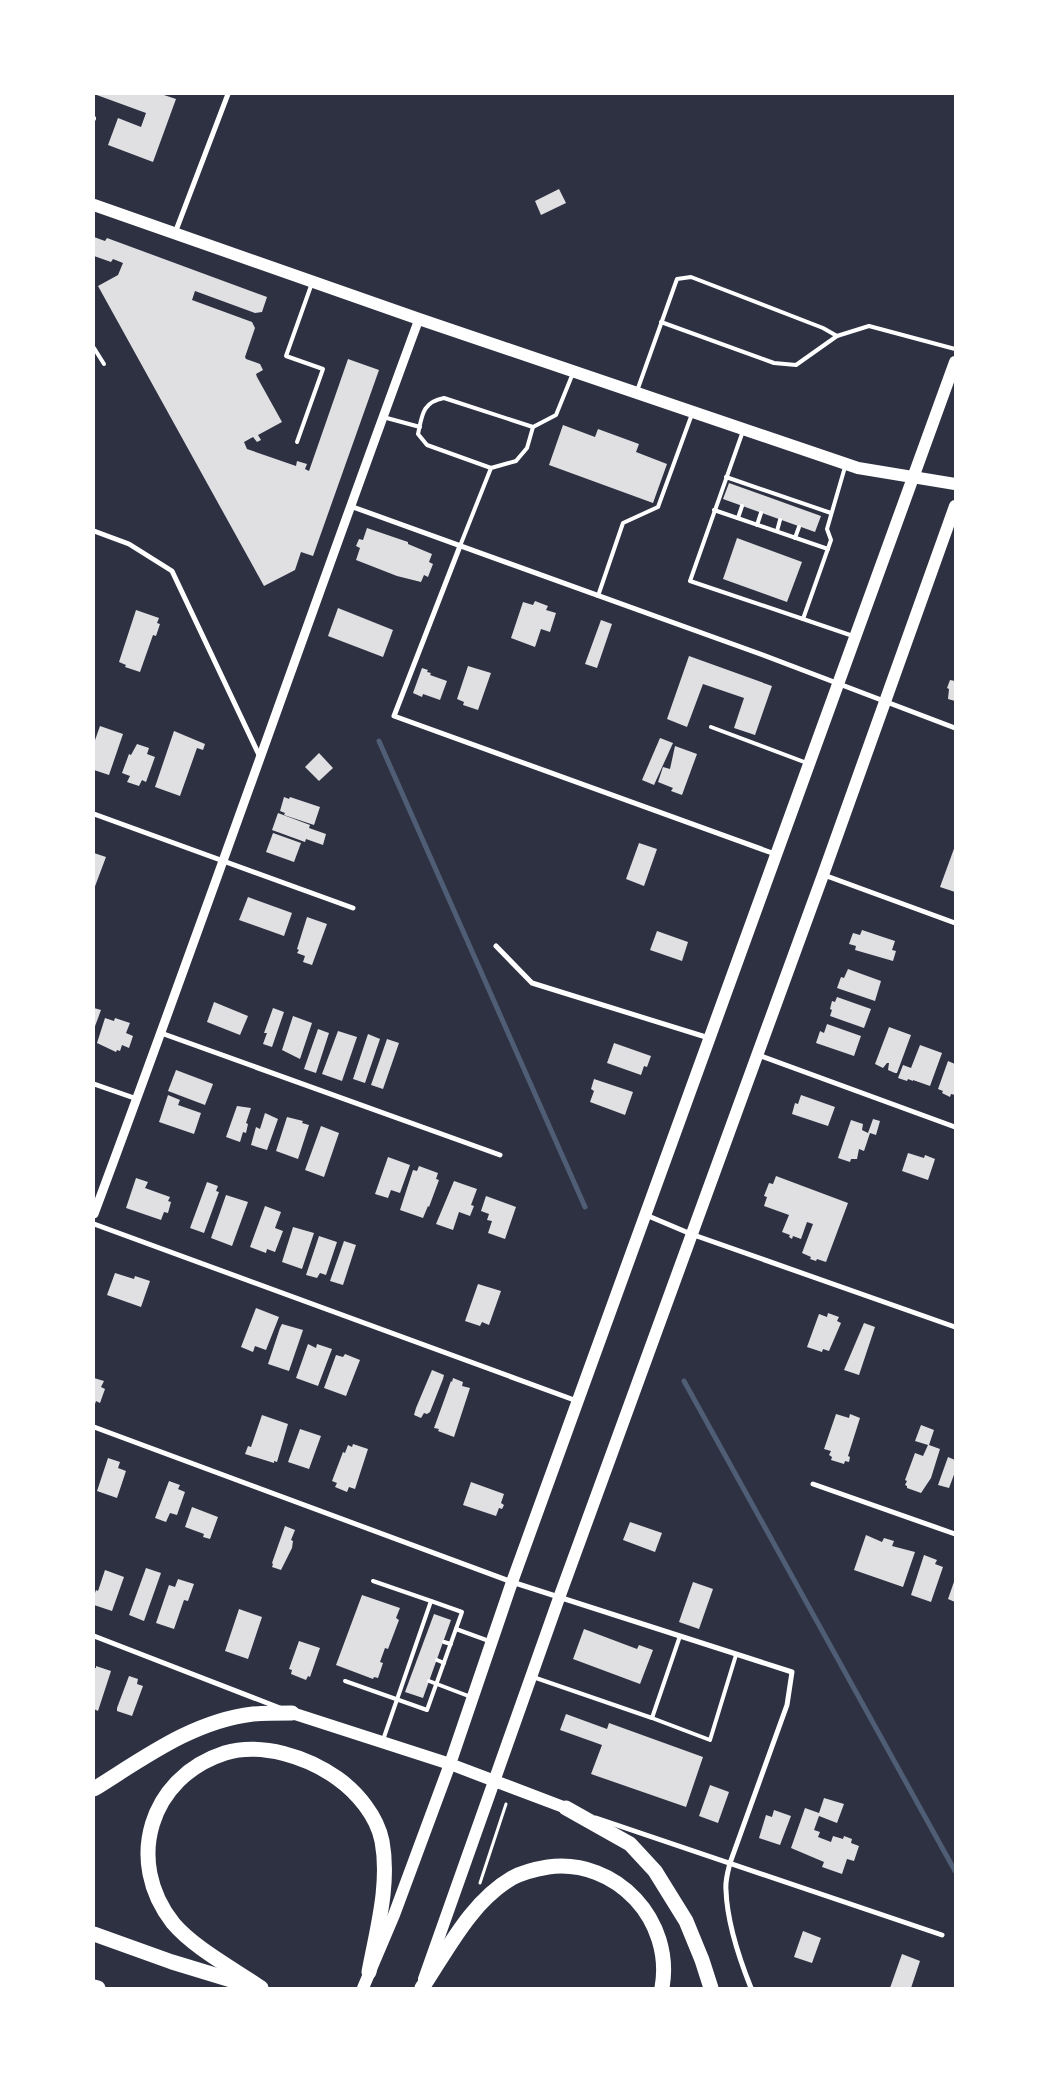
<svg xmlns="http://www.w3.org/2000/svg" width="1049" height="2082" viewBox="0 0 1049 2082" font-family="Lato,sans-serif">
  <rect width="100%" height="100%" fill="#2d3142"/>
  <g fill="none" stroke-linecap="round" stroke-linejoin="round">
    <!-- stream -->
    <g stroke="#4f5d75" stroke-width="5">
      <polyline points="379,741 585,1207"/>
      <polyline points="684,1381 955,1871"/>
    </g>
  </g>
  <!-- building -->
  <g fill="#e0e0e3">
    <polygon points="94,94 161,94 176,99 153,162 108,145 118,118 141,127 146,113"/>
    <polygon points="559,189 566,203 541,215 535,201"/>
    <polygon points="94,237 105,241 107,238 267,297 262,312 255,313 195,291 192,300 252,322 255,328 245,357 246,359 260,364 263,370 256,374 257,377 282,422 258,435 261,440 257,442 253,437 244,442 247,449 296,466 297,461 307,464 305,469 309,471 348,359 379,370 313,556 301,552 295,570 264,586 98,286 118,275 123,263 113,259 111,262 94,256"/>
    <polygon points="563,425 595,437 598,429 639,444 636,452 667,464 653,503 549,465"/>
    <polygon points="729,483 821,516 815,532 723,499"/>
    <polygon points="367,528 408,542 408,544 432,554 429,562 433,564 428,577 424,575 421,582 397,576 356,560 360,548 356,546 359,539 363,540"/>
    <polygon points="737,538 802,562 787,602 723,579"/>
    <polygon points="535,601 548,606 546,610 556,613 550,632 541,629 535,647 511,638 523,602 533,605"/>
    <polygon points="338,608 393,630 383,657 328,636"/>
    <polygon points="136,610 159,618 157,623 160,624 156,636 153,635 140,672 125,667 126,665 119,662"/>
    <polygon points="601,620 612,624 597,668 585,664"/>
    <polygon points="689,656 772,686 755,735 734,728 744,698 703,684 687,727 667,719"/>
    <polygon points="468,666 491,673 478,710 463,705 464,702 457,699"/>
    <polygon points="422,668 428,670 427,672 431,673 430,675 447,681 440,700 423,694 422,697 413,693"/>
    <polygon points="950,680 955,681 955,701 948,699 949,689 947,688"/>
    <polygon points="100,726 123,734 109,775 94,770 94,743"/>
    <polygon points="174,731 205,744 203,750 197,748 180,796 155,787"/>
    <polygon points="660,738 673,743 654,785 642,780"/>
    <polygon points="137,744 149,748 147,754 155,757 146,782 142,780 139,786 127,782 130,776 122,773 129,754 131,755"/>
    <polygon points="675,746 697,754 682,795 671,791 673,788 658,782 663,767 670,769"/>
    <polygon points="319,753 333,768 319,781 305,767"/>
    <polygon points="284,797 289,799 290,797 320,807 314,825 284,815 285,813 280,811"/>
    <polygon points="278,813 310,825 309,828 326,834 323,845 306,839 305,842 272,830"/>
    <polygon points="273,833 301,843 294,862 266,852"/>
    <polygon points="639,843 657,849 644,886 626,879"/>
    <polygon points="955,846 955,892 940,887"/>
    <polygon points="94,853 106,857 94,889"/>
    <polygon points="248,897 292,913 284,936 239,920"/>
    <polygon points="307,917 327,924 312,965 303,962 305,956 297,953 299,950 297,949"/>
    <polygon points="862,930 895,941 892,950 896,951 893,961 855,950 856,946 849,944 853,933 860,935"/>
    <polygon points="657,931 688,942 682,961 650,950"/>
    <polygon points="848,969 881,981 875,1001 837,988 841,977 844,978"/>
    <polygon points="837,997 871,1009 864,1028 830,1016 832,1010 830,1009 832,1001 835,1002"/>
    <polygon points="214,1002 248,1016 240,1035 207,1022"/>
    <polygon points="94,1008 101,1010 94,1029"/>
    <polygon points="273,1008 284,1012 272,1047 263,1044 267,1033 264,1033"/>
    <polygon points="293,1016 312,1023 300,1059 282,1050"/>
    <polygon points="105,1018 114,1021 115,1018 130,1023 126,1033 133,1036 129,1048 122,1045 120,1051 117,1050 116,1052 97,1043"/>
    <polygon points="827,1024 861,1036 854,1056 816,1043 820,1031 824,1033"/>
    <polygon points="889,1027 911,1035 897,1073 895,1073 888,1070 889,1063 887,1063 883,1068 875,1064"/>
    <polygon points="318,1029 329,1033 316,1073 304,1069"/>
    <polygon points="338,1031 357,1037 342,1081 322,1074"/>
    <polygon points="368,1034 380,1039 365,1083 353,1079"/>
    <polygon points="387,1039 399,1043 383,1089 371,1085"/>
    <polygon points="614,1043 651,1056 647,1067 644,1066 641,1075 607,1063"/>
    <polygon points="920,1045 942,1053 930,1086 913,1080 913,1081 908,1079 907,1081 898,1078 903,1065 911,1068"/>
    <polygon points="948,1061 955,1064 955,1095 951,1094 950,1097 942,1093 943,1091 938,1089"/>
    <polygon points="176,1070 213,1084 205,1105 168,1091"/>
    <polygon points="594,1079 633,1092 625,1115 590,1102 594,1091 591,1089"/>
    <polygon points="168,1095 180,1100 178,1105 201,1113 194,1134 159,1122"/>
    <polygon points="801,1095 835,1107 828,1126 792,1114 795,1103 798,1104"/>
    <polygon points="237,1106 251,1108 246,1123 248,1124 246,1133 243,1132 240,1142 226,1137"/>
    <polygon points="265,1113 278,1119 267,1150 251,1145 256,1127 260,1129"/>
    <polygon points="287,1117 303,1121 302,1123 309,1125 298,1159 276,1151"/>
    <polygon points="873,1119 880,1121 876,1135 870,1133 864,1151 859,1149 857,1159 851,1159 850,1162 838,1158 851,1120 863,1124 862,1130 868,1133"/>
    <polygon points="321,1126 339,1133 324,1177 305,1170"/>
    <polygon points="908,1153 924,1158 925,1155 935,1159 928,1180 902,1171"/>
    <polygon points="388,1157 410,1165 400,1193 391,1190 388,1198 375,1194"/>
    <polygon points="419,1166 438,1173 436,1179 439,1180 429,1207 428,1206 423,1218 400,1210 413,1170 417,1171"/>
    <polygon points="776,1176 848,1203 826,1262 817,1259 816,1261 810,1259 811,1257 802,1253 813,1224 807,1222 801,1239 793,1236 792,1239 789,1237 790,1235 782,1232 789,1215 764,1206 767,1197 764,1196 769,1183 773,1184"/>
    <polygon points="136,1178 148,1182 145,1188 170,1197 168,1201 171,1202 168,1213 164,1212 161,1220 126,1208"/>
    <polygon points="454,1181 477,1189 471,1205 474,1206 470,1216 459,1212 453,1230 436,1224"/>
    <polygon points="207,1182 218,1186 216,1191 219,1192 204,1233 190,1228"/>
    <polygon points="226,1195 248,1202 232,1246 211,1238"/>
    <polygon points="486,1196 516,1207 505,1239 488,1233 492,1221 487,1220 489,1214 481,1211"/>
    <polygon points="265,1206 281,1212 275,1228 283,1231 275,1252 267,1249 266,1253 250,1247"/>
    <polygon points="293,1227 314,1233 302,1269 282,1262"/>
    <polygon points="319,1236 337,1242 326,1275 320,1273 317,1278 306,1275"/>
    <polygon points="344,1241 356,1245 343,1285 330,1281"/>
    <polygon points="115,1273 134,1279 135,1276 150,1281 141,1307 107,1295"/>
    <polygon points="478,1284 501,1291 489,1325 482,1322 480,1326 465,1321"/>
    <polygon points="256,1308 279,1317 266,1350 255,1346 253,1352 241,1347"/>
    <polygon points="828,1313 839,1317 837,1321 841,1323 829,1351 823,1349 822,1352 807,1347 819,1314 827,1317"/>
    <polygon points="864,1323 875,1327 859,1375 844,1370"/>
    <polygon points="282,1324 303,1330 289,1371 268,1364 280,1328"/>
    <polygon points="308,1344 316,1348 317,1344 332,1349 318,1386 296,1378"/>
    <polygon points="345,1354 360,1360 346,1396 324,1388 336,1355 343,1357"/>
    <polygon points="432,1370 444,1375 443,1379 430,1412 427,1414 424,1413 421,1418 414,1415 416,1408"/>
    <polygon points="94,1378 104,1381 101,1387 105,1389 100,1403 96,1401 95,1404 94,1403"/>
    <polygon points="453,1378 463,1382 462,1386 470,1388 454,1437 438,1431 439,1429 434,1428 451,1381 452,1382"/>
    <polygon points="836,1414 849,1418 850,1414 860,1418 848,1456 850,1457 849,1462 845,1461 844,1464 831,1460 832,1457 829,1455 831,1451 824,1449"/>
    <polygon points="262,1415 288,1424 277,1462 274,1461 274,1463 245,1454 248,1446 251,1447"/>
    <polygon points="921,1425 934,1430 929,1445 940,1449 931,1478 921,1493 907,1488 907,1486 905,1485 907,1481 905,1480 915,1453 923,1456 928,1445 915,1441"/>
    <polygon points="300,1429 321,1436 309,1469 288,1462"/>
    <polygon points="353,1444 368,1449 355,1489 349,1487 347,1492 335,1487 337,1483 332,1481 343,1452 345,1453 348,1445 352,1447"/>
    <polygon points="948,1457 955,1460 955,1472 949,1488 938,1485"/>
    <polygon points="108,1458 120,1462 118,1468 126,1471 117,1498 97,1491"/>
    <polygon points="169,1481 180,1485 178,1489 185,1492 177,1515 170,1513 166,1522 155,1518"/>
    <polygon points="471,1482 504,1494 501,1503 504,1505 502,1509 499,1508 496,1516 463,1505"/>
    <polygon points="192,1507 218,1517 210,1539 203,1537 204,1534 185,1527"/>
    <polygon points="630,1522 662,1533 655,1552 623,1540"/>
    <polygon points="285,1526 295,1530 291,1540 293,1541 292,1548 281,1570 272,1567 273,1564 272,1563"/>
    <polygon points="866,1535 882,1542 884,1538 894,1541 892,1546 915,1552 903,1587 854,1570"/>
    <polygon points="924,1555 937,1560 935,1564 943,1567 931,1602 911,1595"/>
    <polygon points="146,1568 161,1573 144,1621 129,1615"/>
    <polygon points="105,1570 124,1577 112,1611 94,1605 94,1596 96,1590 98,1591"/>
    <polygon points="178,1579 194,1584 188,1601 184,1600 174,1629 156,1623 169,1585 175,1587"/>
    <polygon points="955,1579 955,1602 948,1599"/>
    <polygon points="693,1582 713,1589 699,1629 679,1622"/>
    <polygon points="362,1595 400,1608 396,1618 399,1620 388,1649 385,1648 380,1662 383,1663 378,1678 374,1677 373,1679 336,1665"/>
    <polygon points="239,1609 262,1617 248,1659 225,1651"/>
    <polygon points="434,1614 451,1620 423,1698 405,1692"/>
    <polygon points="584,1629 637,1649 639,1645 653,1650 640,1684 573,1659"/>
    <polygon points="299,1641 320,1648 310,1677 308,1676 306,1680 291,1674 292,1670 289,1669"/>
    <polygon points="96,1666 111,1671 98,1711 94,1709 94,1668 96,1668"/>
    <polygon points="129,1676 138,1679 137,1684 143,1686 132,1716 117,1711 117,1708"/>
    <polygon points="566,1714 607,1729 609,1723 703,1757 686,1807 591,1774 602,1745 560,1730"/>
    <polygon points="710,1785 729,1792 718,1823 699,1816"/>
    <polygon points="824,1798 844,1804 837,1823 819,1816 814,1830 820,1832 818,1837 831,1842 833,1836 843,1839 844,1836 852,1839 851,1843 859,1846 854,1861 847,1859 842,1874 822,1867 824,1862 791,1848 805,1808 819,1813"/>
    <polygon points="774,1810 791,1816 780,1845 759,1838 766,1815 772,1817"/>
    <polygon points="803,1931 821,1938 812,1963 794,1957"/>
    <polygon points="902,1954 920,1961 911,1988 890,1988"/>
  </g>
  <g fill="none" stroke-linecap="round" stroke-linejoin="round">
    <!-- path -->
    <polyline stroke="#fff" stroke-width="3" points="480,1883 506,1804"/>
    <!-- service -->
    <g stroke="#fff" stroke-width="4">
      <polyline points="94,118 94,119"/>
      <polyline points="661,322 774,363 796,365 837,336"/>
      <polyline points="94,348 104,364"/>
      <polyline points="637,391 677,279 691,277 823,328 837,336 869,326 955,349"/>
      <polyline points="383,417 420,427"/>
      <polyline points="533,427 556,415 573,373"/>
      <polyline points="743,431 690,581 803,619 831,540 827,529 845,467"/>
      <polyline points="297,442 323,369 286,356 312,283"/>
      <polyline points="726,477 831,513"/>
      <polyline points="714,510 828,549"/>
      <polyline points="738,518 742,506"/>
      <polyline points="757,525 761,513"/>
      <polyline points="777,531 780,520"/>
      <polyline points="795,538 799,527"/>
      <path d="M460 546 491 468 516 461 527 448 533 427 444 398C422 402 422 416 418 434L427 445 491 468"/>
      <polyline points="598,596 623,523 658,507 692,414"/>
      <polyline points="803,619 853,636"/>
      <polyline points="711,727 807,763"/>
      <polyline points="373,1581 431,1601"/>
      <polyline points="456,1629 489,1641"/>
      <polyline points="444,1642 451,1644"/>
      <polyline points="437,1660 444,1663"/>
      <polyline points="533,1677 652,1718 680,1636"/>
      <polyline points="345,1681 427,1710 462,1612 431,1601 383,1740"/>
      <polyline points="429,1681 471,1697"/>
      <polyline points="652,1718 710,1740 736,1655"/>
    </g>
    <!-- minor -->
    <g stroke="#fff" stroke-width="5">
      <polyline points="175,233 228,94"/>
      <polyline points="350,506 763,655 955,728"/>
      <polyline points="94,531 129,544 172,571 260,757"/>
      <polyline points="460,546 394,716 775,854"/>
      <polyline points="94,814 353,908"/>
      <polyline points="824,875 955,923"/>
      <polyline points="496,946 532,983 709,1038"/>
      <polyline points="161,1033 500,1155"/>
      <polyline points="758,1055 955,1127"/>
      <polyline points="94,1084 137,1099"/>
      <polyline points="646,1215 691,1234 955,1327"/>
      <polyline points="94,1224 577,1401"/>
      <path d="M94 1427 512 1582 792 1672 787 1705 730 1863C728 1871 725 1881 726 1890 727 1923 739 1958 751 1988"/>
      <polyline points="813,1484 955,1534"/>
      <polyline points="94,1636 280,1708"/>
      <polyline points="596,1818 942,1935"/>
    </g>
    <!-- tertiary -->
    <path stroke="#fff" stroke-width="9" d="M94 1214C205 917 309 617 419 319"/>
    <!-- primary -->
    <g stroke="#fff" stroke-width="12">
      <polyline points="94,205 419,319 858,468 955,484"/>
      <polyline points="292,1713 450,1764 566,1808"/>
      <polyline points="424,1979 559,1598 823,875 955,506"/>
      <polyline points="363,1988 394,1915 450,1764 512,1582 955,362"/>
    </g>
    <!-- motorway -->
    <g stroke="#fff" stroke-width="15">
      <path d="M94 1789C144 1758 193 1721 253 1714 266 1713 279 1713 292 1713"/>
      <polyline points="566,1808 630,1844 655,1871 686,1921 702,1960 711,1988"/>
      <polyline points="94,1934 172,1962 251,1986"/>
      <polyline points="94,1987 98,1988"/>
      <path d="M261 1988C234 1969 194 1948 173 1923 124 1861 150 1777 225 1753 262 1742 307 1757 337 1778 357 1792 377 1816 382 1841 390 1884 377 1929 369 1972"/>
      <path d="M422 1988C448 1949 471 1902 512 1878 523 1872 536 1869 548 1867 617 1858 674 1921 662 1988"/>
    </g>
  </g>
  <!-- border -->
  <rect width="1049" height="2082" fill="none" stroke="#ffffff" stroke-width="190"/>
</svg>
